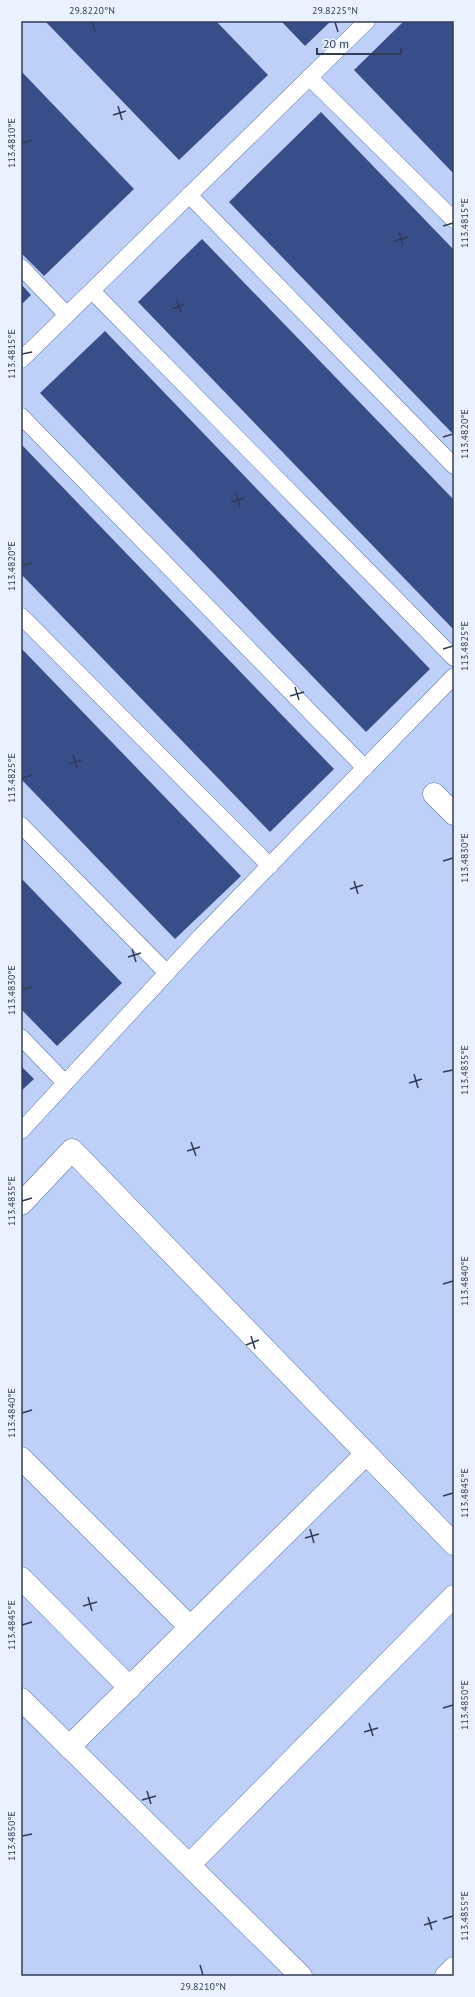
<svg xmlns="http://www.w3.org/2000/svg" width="475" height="1997" viewBox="0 0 475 1997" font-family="'PT Sans',sans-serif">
  <rect width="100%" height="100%" fill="#bed0f8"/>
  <!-- building -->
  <g fill="#384e88">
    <polygon points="45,21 216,21 268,75 179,160"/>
    <polygon points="281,21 331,21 305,46"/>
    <polygon points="404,21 454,21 454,174 354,70"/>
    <polygon points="21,71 134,189 44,276 21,253"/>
    <polygon points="321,112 454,250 454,435 229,202"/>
    <polygon points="202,239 454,500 454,630 138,302"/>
    <polygon points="21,284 31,295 21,305"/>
    <polygon points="105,331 430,669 366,732 40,393"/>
    <polygon points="21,444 334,769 270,832 21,574"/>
    <polygon points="21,648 241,876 175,939 21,779"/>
    <polygon points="21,878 122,983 57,1046 21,1009"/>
    <polygon points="21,1066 34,1079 21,1091"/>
  </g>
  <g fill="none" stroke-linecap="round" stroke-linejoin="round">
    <!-- lane casing -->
    <g stroke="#5d76b3" stroke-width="17">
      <g id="lane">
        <polyline points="309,77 454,220"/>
        <polyline points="189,195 454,466"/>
        <polyline points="21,267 67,315"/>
        <polyline points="92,291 454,658"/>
        <polyline points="21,360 367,21"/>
        <polyline points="21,416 365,768"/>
        <polyline points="21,616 270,866"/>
        <polyline points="21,825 167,973"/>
        <polyline points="21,1037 65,1083"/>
        <polyline points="21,1131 201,936 454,676"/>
      </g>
    </g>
    <!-- street casing -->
    <g stroke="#5d76b3" stroke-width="23">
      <g id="street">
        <polyline points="434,794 454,814"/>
        <polyline points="21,1204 72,1150 454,1544"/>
        <polyline points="21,1458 190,1627"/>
        <polyline points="21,1578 130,1688"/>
        <polyline points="21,1699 301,1976"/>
        <polyline points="69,1747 366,1454"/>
        <polyline points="189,1865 454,1596"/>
        <polyline points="446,1976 454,1968"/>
      </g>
    </g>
    <!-- lane -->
    <use href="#lane" stroke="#fff" stroke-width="16"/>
    <!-- street -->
    <use href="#street" stroke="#fff" stroke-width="22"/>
  </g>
  <!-- ticks -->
  <path fill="none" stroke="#303c57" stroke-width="1.5" d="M92 22 95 32M335 22 338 32M118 106 122 120M113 115 126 111M22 143 32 140M443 226 453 223M399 232 403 245M394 241 408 237M177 300 181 313M172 309 185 304M22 354 32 352M443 437 453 434M236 493 240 507M231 502 245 498M22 566 32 563M443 649 453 646M295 687 299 700M290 696 304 692M73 755 77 768M68 764 82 760M22 778 32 775M443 861 453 858M354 881 358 894M350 889 363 885M132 949 136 962M128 957 141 953M22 990 32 987M443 1072 453 1070M414 1074 418 1088M409 1083 422 1079M191 1142 196 1156M187 1151 200 1147M22 1201 32 1198M443 1284 453 1281M251 1336 255 1349M246 1345 259 1340M22 1413 32 1410M443 1496 453 1493M310 1529 314 1543M305 1538 319 1534M88 1597 92 1611M83 1606 97 1602M22 1625 32 1622M443 1708 453 1705M369 1723 373 1736M364 1732 378 1728M147 1791 151 1804M142 1800 156 1796M22 1836 32 1834M428 1917 432 1930M443 1919 453 1916M424 1925 437 1921M200 1965 203 1975"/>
  <!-- border -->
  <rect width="475" height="1997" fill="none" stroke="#eaf1ff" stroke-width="44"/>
  <!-- scale -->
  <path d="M317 48v6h84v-6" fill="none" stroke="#303c57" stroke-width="2"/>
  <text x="323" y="48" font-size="12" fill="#303c57" stroke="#eaf1ff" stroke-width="3" paint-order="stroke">20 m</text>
  <rect x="22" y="22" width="431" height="1953" fill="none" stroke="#303c57" stroke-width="1.5"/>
  <g font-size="10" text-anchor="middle" fill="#303c57">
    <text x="92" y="14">29.8220°N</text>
    <text x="335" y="14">29.8225°N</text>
    <text transform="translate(11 143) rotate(-90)" y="4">113.4810°E</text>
    <text transform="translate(464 223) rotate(-90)" y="4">113.4815°E</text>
    <text transform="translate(11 354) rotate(-90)" y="4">113.4815°E</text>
    <text transform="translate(464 434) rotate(-90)" y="4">113.4820°E</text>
    <text transform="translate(11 566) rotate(-90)" y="4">113.4820°E</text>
    <text transform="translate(464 646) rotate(-90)" y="4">113.4825°E</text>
    <text transform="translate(11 778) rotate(-90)" y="4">113.4825°E</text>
    <text transform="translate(464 858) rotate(-90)" y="4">113.4830°E</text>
    <text transform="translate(11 990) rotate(-90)" y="4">113.4830°E</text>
    <text transform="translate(464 1070) rotate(-90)" y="4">113.4835°E</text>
    <text transform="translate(11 1201) rotate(-90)" y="4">113.4835°E</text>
    <text transform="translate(464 1281) rotate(-90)" y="4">113.4840°E</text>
    <text transform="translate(11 1413) rotate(-90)" y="4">113.4840°E</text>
    <text transform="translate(464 1493) rotate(-90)" y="4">113.4845°E</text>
    <text transform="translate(11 1625) rotate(-90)" y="4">113.4845°E</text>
    <text transform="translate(464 1705) rotate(-90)" y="4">113.4850°E</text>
    <text transform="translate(11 1836) rotate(-90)" y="4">113.4850°E</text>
    <text transform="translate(464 1916) rotate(-90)" y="4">113.4855°E</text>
    <text x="203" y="1990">29.8210°N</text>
  </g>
</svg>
